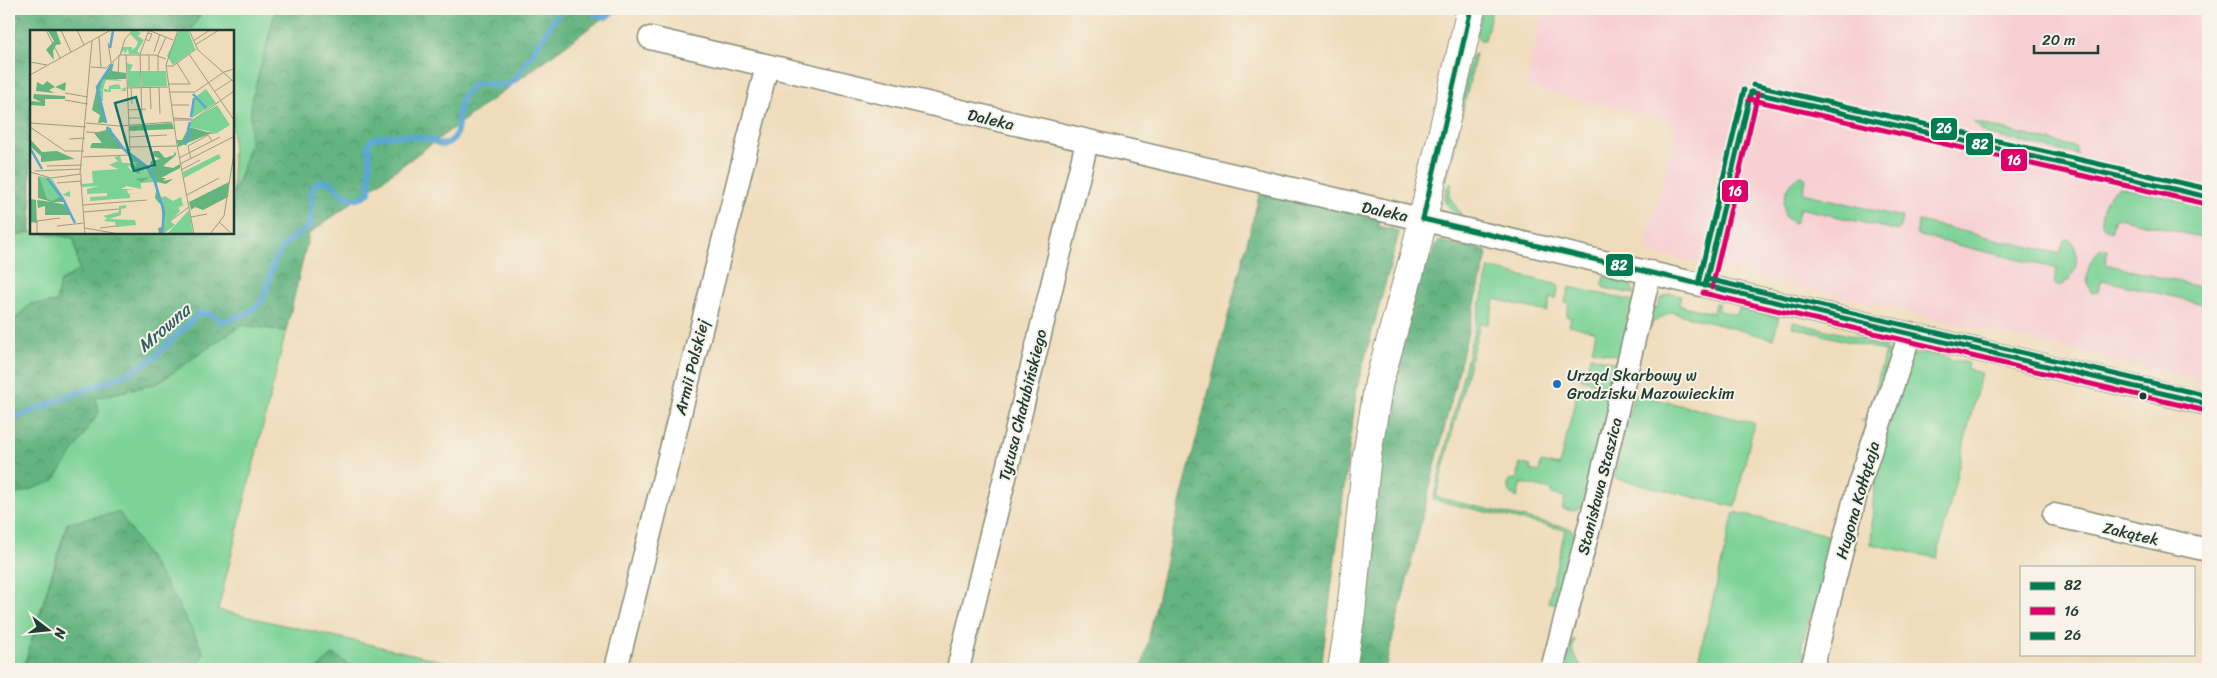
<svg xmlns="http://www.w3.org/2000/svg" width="2217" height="678" viewBox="0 0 2217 678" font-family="Sriracha,sans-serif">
  <defs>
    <pattern id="forest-crowns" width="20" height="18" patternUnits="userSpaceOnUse" patternTransform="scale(1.25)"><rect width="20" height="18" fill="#64b480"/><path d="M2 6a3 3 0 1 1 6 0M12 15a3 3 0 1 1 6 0" fill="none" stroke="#52946a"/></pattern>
  </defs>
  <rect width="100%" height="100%" fill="#f7f3e8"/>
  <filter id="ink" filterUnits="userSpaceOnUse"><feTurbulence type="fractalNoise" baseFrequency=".02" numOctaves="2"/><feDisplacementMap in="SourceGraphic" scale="10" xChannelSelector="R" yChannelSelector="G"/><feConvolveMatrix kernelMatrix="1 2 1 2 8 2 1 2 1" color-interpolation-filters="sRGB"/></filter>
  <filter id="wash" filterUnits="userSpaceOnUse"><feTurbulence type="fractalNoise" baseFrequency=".0096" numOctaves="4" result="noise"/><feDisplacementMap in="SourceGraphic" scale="20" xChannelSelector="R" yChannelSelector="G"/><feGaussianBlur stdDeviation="1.12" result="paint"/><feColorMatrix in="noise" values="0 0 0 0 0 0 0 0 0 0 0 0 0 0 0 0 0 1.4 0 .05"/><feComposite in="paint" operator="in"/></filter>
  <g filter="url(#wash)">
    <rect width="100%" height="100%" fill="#efdcba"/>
    <!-- built -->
    <polygon fill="#f7cfd3" points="1544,9 2208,9 2208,382 1645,251 1675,129 1672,121 1525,87"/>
    <!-- green -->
    <g fill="#7bd297" stroke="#4d8866">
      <polygon points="204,9 276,9 251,103 250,144 241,174 233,193 232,31 190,31"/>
      <polygon points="1483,9 1492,9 1485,40 1480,40 1476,35"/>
      <polygon points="22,11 9,56 9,27"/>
      <polygon points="1476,54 1447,179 1444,182 1471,56"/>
      <polygon points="1973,122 2075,147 2078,155 1986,134"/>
      <path d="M1803 176 1806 179 1803 193 1902 217 1899 231 1800 208 1796 222 1792 223 1786 218C1780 205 1787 177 1803 176Z"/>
      <polygon points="1452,182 1449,196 1461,215 1451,210 1444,200 1447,187"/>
      <path d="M2120 187 2208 207V239L2115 217 2111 232C2092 226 2105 192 2120 187Z"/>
      <path d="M1919 221 2060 254 2064 240 2068 239C2084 249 2076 284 2057 286L2054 283 2057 269 1916 235Z"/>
      <polygon points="31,232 74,238 79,270 60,282 56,303 30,304 9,326 9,238"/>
      <path d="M2103 248 2108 250 2105 264 2208 289V305L2102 280 2098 292 2092 293C2082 281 2089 254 2103 248Z"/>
      <polygon points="1489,268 1559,285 1556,299 1550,298 1547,312 1495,299 1488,324 1480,323 1436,497 1571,529 1577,539 1558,604 1548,602 1565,530 1433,500"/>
      <path d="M1605 272C1620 276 1631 277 1634 294L1604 288 1602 285Z"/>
      <polygon points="1569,287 1634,301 1619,356 1592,350 1596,332 1569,325 1571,318 1566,316 1569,303 1565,302"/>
      <polygon points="1670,293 1681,295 1679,305 1713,313 1715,303 1719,304 1717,310 1737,315 1739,308 1779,317 1773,339 1671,312 1652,323 1651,328 1649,322 1653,307 1657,308 1660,299"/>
      <polygon points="1793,322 1882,343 1887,351 1892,353 1872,418 1861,421 1869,416 1885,351 1792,327"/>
      <polygon points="241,324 286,331 218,610 465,666 465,669 354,669 334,654 317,669 198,669 203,651 172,593 67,523 23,669 9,669 9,497 54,480 95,398 158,383"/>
      <polygon points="1925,353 1968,363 1967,369 1981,373 1937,558 1871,544 1875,466 1908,356"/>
      <polygon points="1590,356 1618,363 1614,384 1611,387 1581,379 1582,374 1586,374"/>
      <polygon points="1578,390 1608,397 1611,401 1584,506 1574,511 1562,509 1565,497 1551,494 1551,490 1521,483 1517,498 1511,494 1508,489 1508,481 1510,479 1516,480 1520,463 1531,466 1530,470 1539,472 1541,462 1559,466"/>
      <polygon points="1634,394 1754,423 1735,507 1614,478"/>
      <polygon points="1734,512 1835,537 1818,610 1810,615 1801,648 1806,656 1803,669 1696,669"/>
      <polygon points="1575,639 1572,651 1583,669 1569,669 1566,663 1572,641"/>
    </g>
    <!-- forest -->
    <g fill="url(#forest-crowns)" stroke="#42785a">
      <polygon points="9,9 204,9 190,31 31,31 31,232 9,238 9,214 13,208 9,204 9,56 21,13 9,27"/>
      <polygon points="276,9 615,9 309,234 286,331 241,325 158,383 96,398 99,412 54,481 9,497 9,326 30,304 56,303 60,282 79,270 74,238 44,233 232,232 233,193 241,174 250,144 251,103"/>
      <polygon points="1260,192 1380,219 1378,226 1393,229 1399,233 1357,387 1321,669 1142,669 1171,538"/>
      <polygon points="1440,241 1485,250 1487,255 1385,669 1353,669 1382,421 1424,257 1431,259 1436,244"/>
      <polygon points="119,512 172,593 203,651 198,669 23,669 68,523"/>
      <polygon points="334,654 354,669 317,669"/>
    </g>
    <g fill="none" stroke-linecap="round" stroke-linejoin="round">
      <!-- stream -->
      <g stroke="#5aa7d3" stroke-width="6">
        <polyline points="587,9 597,15 606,17 616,9"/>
        <path d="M9 420 129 373 154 358 198 314 208 313 223 322C234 318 250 314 258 305 271 291 268 266 281 249 288 239 302 233 311 225L312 188 318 182 328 181 349 199 360 198 369 193 370 162 368 146 372 139C392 133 424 135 442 145 464 139 455 123 460 105 462 96 469 90 476 83 496 84 501 91 517 77L561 9"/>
      </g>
    </g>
  </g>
  <g filter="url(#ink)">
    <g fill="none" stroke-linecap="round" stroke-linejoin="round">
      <!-- minor casing -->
      <g stroke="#878c77" stroke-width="25">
        <g id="minor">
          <path d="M650 38C1169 163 1690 279 2208 404"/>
          <polyline points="2054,515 2208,550"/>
          <polyline points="616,669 767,66"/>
          <polyline points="958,669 1087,142"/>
          <polyline points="1552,669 1590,524 1650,272"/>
          <polyline points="1812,669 1857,490 1910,334"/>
        </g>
      </g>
      <!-- tertiary casing -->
      <g stroke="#878c77" stroke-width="30">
        <polyline id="tertiary" points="1342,669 1351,613 1367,455 1379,382 1416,249 1471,9"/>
      </g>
      <!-- minor -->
      <use href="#minor" stroke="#fff" stroke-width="22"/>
      <!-- tertiary -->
      <use href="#tertiary" stroke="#fff" stroke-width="28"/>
      <!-- bus-1 casing -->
      <g stroke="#f7f3e8" stroke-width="9">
        <g id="bus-1">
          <polyline points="1751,92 2208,197"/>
          <polyline points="1423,219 2208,404"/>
          <polyline points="1423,219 1471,9"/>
          <polyline points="1705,286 1751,92"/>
        </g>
      </g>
      <!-- bus-2 casing -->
      <g stroke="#f7f3e8" stroke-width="9">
        <g id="bus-2">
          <polyline points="1749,99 2206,204"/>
          <polyline points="1712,288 1758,94"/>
          <polyline points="1703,293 2206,411"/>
        </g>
      </g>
      <!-- bus-3 casing -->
      <g stroke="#f7f3e8" stroke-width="9">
        <g id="bus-3">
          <polyline points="1753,85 2208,189"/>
          <polyline points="1707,279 2208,396"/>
          <polyline points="1698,284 1744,90"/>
        </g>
      </g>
      <!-- bus-1 -->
      <use href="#bus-1" stroke="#007c52" stroke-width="5"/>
      <!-- bus-2 -->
      <use href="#bus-2" stroke="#dc006a" stroke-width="5"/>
      <!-- bus-3 -->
      <use href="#bus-3" stroke="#007c52" stroke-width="5"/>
    </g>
  </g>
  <!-- markers -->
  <circle fill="#1f6fb2" stroke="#f7f3e8" stroke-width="2" cx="1557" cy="384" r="5"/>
  <circle fill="#1f3d34" stroke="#f7f3e8" stroke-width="2" cx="2143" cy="396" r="4.5"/>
  <g text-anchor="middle" stroke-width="4" stroke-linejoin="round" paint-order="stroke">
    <!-- street labels -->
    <g font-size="16" fill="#1f3d34" stroke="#f7f3e8">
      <text transform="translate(991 119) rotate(13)" y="6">Daleka</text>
      <text transform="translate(1385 211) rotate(12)" y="6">Daleka</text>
      <text transform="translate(691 367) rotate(-76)" y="6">Armii Polskiej</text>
      <text transform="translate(1022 405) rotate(-76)" y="6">Tytusa Chałubińskiego</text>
      <text transform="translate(1599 486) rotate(-76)" y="6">Stanisława Staszica</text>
      <text transform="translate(1857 500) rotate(-74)" y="6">Hugona Kołłątaja</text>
      <text transform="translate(2131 533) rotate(13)" y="6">Zakątek</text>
    </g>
    <!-- poi labels -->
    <g font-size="16" fill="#1f3d34" stroke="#f7f3e8" text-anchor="start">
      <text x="1567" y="381">Urząd Skarbowy w<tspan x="1567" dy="18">Grodzisku Mazowieckim</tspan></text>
    </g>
    <!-- water labels -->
    <g font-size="18" font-style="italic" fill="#315d64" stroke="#f7f3e8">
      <text transform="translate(164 328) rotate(-41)" y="6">Mrowna</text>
    </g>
  </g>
  <!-- overview -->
  <g transform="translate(30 30)">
    <rect width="204" height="204" fill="#efdcba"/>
    <path d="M104 0 111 3 108 6 114 10 107 21 110 24H99L98 19 95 24 94 20 91 24 92 17H102V20L106 17 108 12 100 4ZM97 33 103 35 100 41H110V57H98ZM111 41H136L137 56 112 57ZM74 45 93 51 76 50 73 59H77L78 62 79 56 87 54 88 56 89 53 91 59 96 57V65V61H90L94 59H81V62H75L73 59V71H71L67 57ZM189 124 191 128 154 148 153 142ZM90 126 92 133H109L108 136 100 134 98 137 104 143H109L111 139 112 142 113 137 124 152 111 153V159L97 156 91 159H103L97 160 98 164 114 162 100 164V168L60 171V167L77 166V163L57 164V159L69 156 52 157V154L63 153 62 141 88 139 79 135 88 131 84 127ZM135 166 143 171 151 167 153 175 135 184 130 168ZM96 175V178L91 179V185L79 189 105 190 106 195 86 197 85 192 74 191 77 188 73 186 89 182V176ZM148 178 150 181 140 191 145 195 133 204 135 185Z" fill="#7bd297"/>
    <path d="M26 0 31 14 26 15 23 21 24 30 16 20 24 11 18 1ZM84 32 82 41 96 43V49H73L69 61 72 63H69L77 92 68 93 70 85 62 80 67 57ZM17 51 25 57 36 52 35 61 25 57 19 60 24 63 6 61 7 52 13 55ZM4 64 35 66V69H15V76L0 75V71L11 72 3 68ZM142 93 144 99 99 101V96ZM76 97 81 98 84 109H88L92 117 121 138 126 135H120L121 131 130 129 122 125 124 121H129L135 128 144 125 145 121 146 125 133 136 143 138 150 134V138L131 148H136L133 151 143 149 136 154 127 152 128 163 135 184 157 174 135 185 133 204 129 203 128 198 132 197 133 190 131 175 125 168 127 155 120 147 117 148 118 151 116 149 112 152 105 149 120 147 115 138 111 137 113 142 110 140V144L103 142 99 134 107 136 105 134 109 133 100 132 99 126 92 119 60 118 62 113H72L64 103 76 100ZM159 97 177 102 189 103 179 104 148 117 147 110H152ZM0 109 12 122 27 121 45 129 11 132V126L0 116ZM8 146 35 172H22L37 175 41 185H15V176L8 178 7 170 22 172 8 168ZM199 152 198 167 173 180 165 177 161 180 159 172ZM0 169 6 170 7 193 0 192Z" fill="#64b480"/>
    <path d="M9 146 22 149 32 165 40 161V167L33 165 22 171 17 169Z" fill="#7bd297"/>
    <path d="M149 0H158L165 19 143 35 137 26Z" fill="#7bd297"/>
    <path d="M176 59 186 73 162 88 164 68ZM187 75 200 95 187 103 159 97 161 91ZM159 180 163 204H137Z" fill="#7bd297"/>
    <path fill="none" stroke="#5aa7d3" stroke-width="2.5" d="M80 18 83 1M163 64 176 78M161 87 164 68M76 93 67 57 82 34M77 97 94 119 121 140 134 181 132 204M155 115 161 102 158 100 160 92M0 118 12 139M17 148 33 169 45 193"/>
    <path fill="none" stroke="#9c9c84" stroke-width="1" d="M16 0 30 28M31 0 41 22M47 0 54 15M118 0 143 10M148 0 136 35 147 115 164 204M159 0 168 20 204 52M69 7 71 38M115 9 119 11 122 4 118 3M163 11 180 0M78 13 81 32M165 15 189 0M124 22 130 4M159 24 204 90M90 25 95 9 103 0M96 25 100 121M119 25V41M0 32 17 35M136 36H143L166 19M61 37 76 38 90 25H125L136 29M128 41V25L136 7M0 45 81 0M88 45 89 25M138 54H160L147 33M120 57 121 79M129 57 130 84M97 58 138 57M101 58 102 74M185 61 202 50M139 62H165L194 42 204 39M35 63 58 67M35 70 58 74M141 75H159M98 80 116 79M98 88H112L110 24 119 0M143 88 162 89M144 90H163L204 61M0 93 56 97M56 93 89 96 142 92M204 94V116M0 97 35 121H54M56 102 76 103M99 107 137 105M39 109 55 108M100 117 147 116M53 127 99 125M149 128 190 107M161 129 158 116 178 105 182 111M150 134 203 107M17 136 52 135M151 140 170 130M5 141 51 139M0 142 21 148 51 144V155M50 144 62 11M51 152 55 204M27 153 51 151M157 165 189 148M53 175 117 170M54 182 89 179M161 187 177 184M140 191 159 177M189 192 201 203M27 196 54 193M55 198 89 204M70 198 86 196M7 204V191L30 188M180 204 194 186 204 123"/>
    <path fill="#0f766e" fill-opacity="0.15" stroke="#0f766e" stroke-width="2.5" d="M106 67 125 135 104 141 85 73Z"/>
    <rect width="204" height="204" fill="none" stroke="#1f3d34" stroke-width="2.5"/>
  </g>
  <g stroke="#f7f3e8" stroke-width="2">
    <rect x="1930" y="117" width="28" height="24" rx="5" fill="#007c52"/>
    <rect x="1965" y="132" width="29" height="24" rx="5" fill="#007c52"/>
    <rect x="2000" y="148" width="28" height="24" rx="5" fill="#dc006a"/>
    <rect x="1721" y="179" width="28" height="24" rx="5" fill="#dc006a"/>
    <rect x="1605" y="253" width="29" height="24" rx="5" fill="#007c52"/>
  </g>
  <g font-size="14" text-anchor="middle" font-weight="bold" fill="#fff">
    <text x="1944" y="133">26</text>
    <text x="1980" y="149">82</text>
    <text x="2014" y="165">16</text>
    <text x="1735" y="196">16</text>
    <text x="1619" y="270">82</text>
  </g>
  <!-- margin -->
  <rect width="2217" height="678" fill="none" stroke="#f7f3e8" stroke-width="30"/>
  <!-- legend -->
  <rect x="2020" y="566" width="175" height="90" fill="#f7f3e8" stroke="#a1aaa0"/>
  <rect x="2030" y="582" width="25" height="8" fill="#007c52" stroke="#a1aaa0"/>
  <text x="2064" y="590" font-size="15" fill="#1f3d34">82</text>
  <rect x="2030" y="607" width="25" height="8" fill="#dc006a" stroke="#a1aaa0"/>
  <text x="2064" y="616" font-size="15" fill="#1f3d34">16</text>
  <rect x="2030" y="632" width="25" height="8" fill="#007c52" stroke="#a1aaa0"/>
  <text x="2064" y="640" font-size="15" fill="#1f3d34">26</text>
  <!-- north arrow -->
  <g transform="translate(48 630) rotate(106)" stroke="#f7f3e8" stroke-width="4" paint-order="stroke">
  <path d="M0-4L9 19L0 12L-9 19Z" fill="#1f3d34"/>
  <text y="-8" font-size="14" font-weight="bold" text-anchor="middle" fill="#1f3d34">N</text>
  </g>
  <!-- scale -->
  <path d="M2034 45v8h64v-8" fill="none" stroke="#1f3d34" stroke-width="2.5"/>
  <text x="2042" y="45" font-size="15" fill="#1f3d34" stroke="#f7f3e8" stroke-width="4" paint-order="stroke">20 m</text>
</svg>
